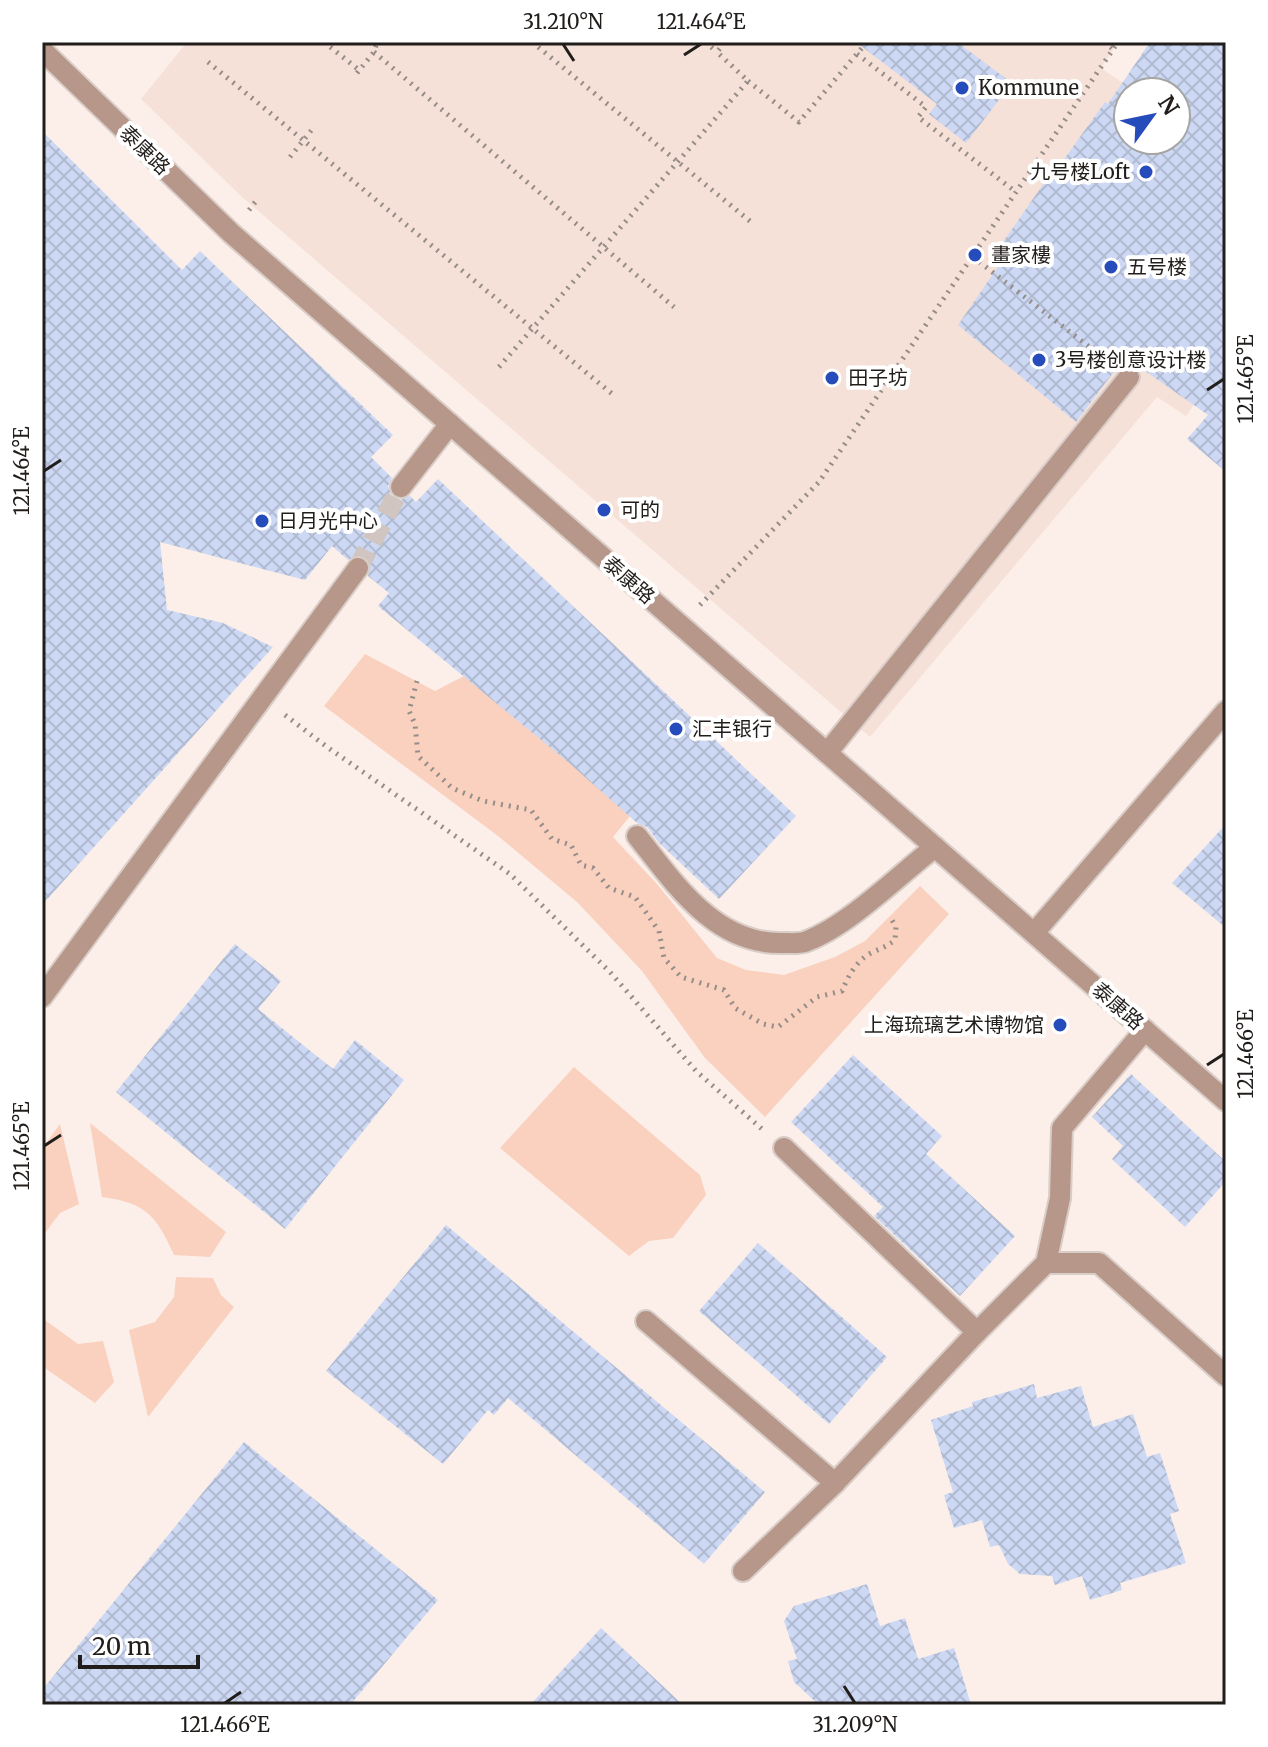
<svg xmlns="http://www.w3.org/2000/svg" width="1268" height="1747" viewBox="0 0 1268 1747" font-family="Merriweather,'Noto Sans SC',serif">
  <defs>
    <pattern id="building-cross-hatch" width="8" height="8" patternUnits="userSpaceOnUse" patternTransform="scale(2)"><rect width="8" height="8" fill="#cdd9f4"/><path d="M0 0l8 8M0 8l8-8" fill="none" stroke="#b0bad1"/></pattern>
  </defs>
  <rect width="100%" height="100%" fill="#fcefe9"/>
  <!-- built -->
  <polygon fill="#f6e1d8" points="187,42 1118,42 1101,68 1136,92 1128,92 1128,140 1176,140 1226,359 1186,416 1157,397 870,737 242,197 141,99"/>
  <!-- green -->
  <g fill="#f9d1be">
    <polygon points="365,654 435,691 466,675 570,756 630,816 613,837 657,884 717,958 746,970 784,975 835,957 865,941 920,886 949,914 765,1117 705,1058 642,971 577,902 498,836 324,706"/>
    <polygon points="574,1067 700,1175 706,1195 673,1238 649,1241 629,1256 500,1148"/>
    <path d="M90 1123 226 1232 210 1257 174 1255C156 1215 146 1203 102 1197Z"/>
    <polygon points="60,1124 79,1204 60,1213 42,1237 42,1149"/>
    <polygon points="176,1277 213,1278 221,1295 234,1307 148,1417 129,1330 155,1322 174,1297"/>
    <polygon points="42,1318 78,1344 103,1341 114,1382 95,1403 42,1366"/>
  </g>
  <!-- building -->
  <g fill="url(#building-cross-hatch)" fill-rule="evenodd">
    <polygon points="856,42 957,42 1012,83 966,143 929,114 937,104"/>
    <path d="M1150 42H1226V472L1187 439 1208 415 1125 357 1076 422 958 325 1004 258 996 252 1058 163 1060 165 1105 102 1108 104ZM1128 92H1176V140H1128Z"/>
    <polygon points="42,131 182,270 200,251 393,435 371,457 392,478 388,486 392,497 400,500 410,496 416,502 438,479 796,816 719,899 659,843 647,827 637,823 568,762 378,606 389,593 368,576 370,564 365,557 359,555 348,560 332,546 305,580 160,542 167,610 223,623 273,647 42,905"/>
    <polygon points="1226,824 1226,928 1172,883"/>
    <polygon points="235,944 281,981 258,1009 333,1069 355,1040 404,1080 285,1229 116,1092"/>
    <polygon points="853,1055 942,1136 926,1154 1015,1236 960,1296 874,1216 883,1207 791,1122"/>
    <polygon points="1131,1074 1226,1162 1226,1181 1185,1227 1112,1159 1123,1146 1092,1117"/>
    <polygon points="446,1225 765,1492 704,1564 508,1398 494,1415 488,1410 443,1464 326,1371"/>
    <polygon points="758,1243 887,1357 829,1424 699,1311"/>
    <polygon points="1034,1384 1037,1398 1081,1386 1093,1427 1133,1414 1147,1457 1160,1453 1179,1511 1170,1514 1186,1563 1120,1583 1122,1590 1090,1600 1082,1576 1055,1585 1052,1576 1020,1574 1008,1564 999,1545 990,1547 982,1520 954,1528 944,1495 953,1492 931,1420 973,1406 972,1402"/>
    <polygon points="244,1442 438,1600 350,1705 42,1705 42,1690"/>
    <polygon points="867,1584 880,1626 905,1618 918,1659 954,1648 971,1705 819,1705 794,1682 788,1661 797,1659 784,1621 794,1606"/>
    <polygon points="601,1628 683,1705 530,1705"/>
  </g>
  <g fill="none" stroke-linecap="round" stroke-linejoin="round">
    <!-- minor-tunnel -->
    <polyline stroke="#d0c5c0" stroke-width="20" stroke-dasharray="20 10" stroke-linecap="butt" points="358,568 401,487"/>
    <!-- minor casing -->
    <g stroke="#d9cdc8" stroke-width="24">
      <g id="minor">
        <polyline points="42,50 231,233 1226,1101"/>
        <polyline points="401,487 450,424"/>
        <polyline points="827,753 1129,377"/>
        <path d="M637 836C675 884 715 945 783 943 791 943 801 944 807 941 849 925 899 875 935 847"/>
        <polyline points="1034,933 1226,711"/>
        <polyline points="42,997 358,568"/>
        <polyline points="784,1148 977,1332"/>
        <polyline points="1046,1263 1099,1263 1226,1376"/>
        <polyline points="646,1321 835,1483"/>
        <polyline points="743,1571 835,1483 977,1332 1046,1263 1060,1198 1062,1128 1145,1030"/>
      </g>
    </g>
    <!-- path -->
    <g stroke="#968d89" stroke-width="5" stroke-dasharray="2 6" stroke-linecap="butt">
      <polyline points="324,42 359,70"/>
      <polyline points="532,42 751,222"/>
      <polyline points="705,42 717,52"/>
      <polyline points="1104,42 1113,49"/>
      <polyline points="374,52 674,307"/>
      <polyline points="857,54 926,107 918,117 1016,192"/>
      <polyline points="208,62 616,397"/>
      <polyline points="357,73 374,52 377,42"/>
      <polyline points="748,81 799,122 867,42"/>
      <polyline points="290,157 314,127"/>
      <polyline points="249,210 256,201"/>
      <polyline points="973,257 1105,359"/>
      <polyline points="499,367 748,81 717,52 725,42"/>
      <polyline points="700,605 819,482 1118,42"/>
      <path d="M417 681 409 711 415 724 418 756 452 788 483 801 531 810 552 839 571 845 581 865 593 868 609 888 635 897 659 931 664 958 681 977 724 990 735 1008 763 1024 778 1027 817 997 842 991C848 976 857 960 871 953 881 948 886 947 895 940L896 927 892 920"/>
      <polyline points="285,715 327,747 510,874 610,972 696,1071 762,1129"/>
    </g>
    <!-- minor -->
    <use href="#minor" stroke="#b79789" stroke-width="20"/>
  </g>
  <!-- ticks -->
  <path fill="none" stroke="#211d1b" stroke-width="3" d="M563 44 574 61M684 55 701 44M1207 390 1224 379M44 471 61 460M1207 1065 1224 1054M44 1146 61 1135M844 1686 855 1703M225 1703 241 1692"/>
  <!-- markers -->
  <g fill="#264bba" stroke="#fff" stroke-width="3">
    <circle cx="962" cy="88" r="8"/>
    <circle cx="1146" cy="172" r="8"/>
    <circle cx="975" cy="255" r="8"/>
    <circle cx="1111" cy="267" r="8"/>
    <circle cx="1039" cy="360" r="8"/>
    <circle cx="832" cy="378" r="8"/>
    <circle cx="604" cy="510" r="8"/>
    <circle cx="262" cy="521" r="8"/>
    <circle cx="676" cy="729" r="8"/>
    <circle cx="1060" cy="1025" r="8"/>
  </g>
  <g text-anchor="middle" stroke-width="8" stroke-linejoin="round" paint-order="stroke">
    <!-- poi labels -->
    <g font-size="20" fill="#211d1b" stroke="#fff" text-anchor="start">
      <text x="978" y="95">Kommune</text>
      <text x="1130" y="179" text-anchor="end">九号楼Loft</text>
      <text x="991" y="262">畫家樓</text>
      <text x="1127" y="274">五号楼</text>
      <text x="1055" y="367">3号楼创意设计楼</text>
      <text x="848" y="385">田子坊</text>
      <text x="620" y="517">可的</text>
      <text x="278" y="528">日月光中心</text>
      <text x="692" y="736">汇丰银行</text>
      <text x="1044" y="1032" text-anchor="end">上海琉璃艺术博物馆</text>
    </g>
    <!-- street labels -->
    <g font-size="20" fill="#211d1b" stroke="#fff">
      <text transform="translate(145 150) rotate(44)" y="7">泰康路</text>
      <text transform="translate(629 580) rotate(41)" y="7">泰康路</text>
      <text transform="translate(1118 1006) rotate(41)" y="7">泰康路</text>
    </g>
  </g>
  <!-- border -->
  <rect width="1268" height="1747" fill="none" stroke="#ffffff" stroke-width="88"/>
  <!-- north arrow -->
  <g transform="translate(1152 116) rotate(57)"><circle r="38" fill="#ffffff" stroke="#a6a5a4" stroke-width="2"/>
  <path d="M0-6L14 30L0 20L-14 30Z" fill="#264bba"/>
  <text y="-12" font-size="22" font-weight="bold" text-anchor="middle" fill="#211d1b">N</text>
  </g>
  <!-- scale -->
  <path d="M80 1655v12h118v-12" fill="none" stroke="#211d1b" stroke-width="4"/>
  <text x="92" y="1655" font-size="24" fill="#211d1b" stroke="#ffffff" stroke-width="6" paint-order="stroke">20 m</text>
  <rect x="44" y="44" width="1180" height="1659" fill="none" stroke="#211d1b" stroke-width="3"/>
  <g font-size="20" text-anchor="middle" fill="#211d1b">
    <text x="563" y="29">31.210°N</text>
    <text x="701" y="29">121.464°E</text>
    <text transform="translate(1246 379) rotate(-90)" y="7">121.465°E</text>
    <text transform="translate(22 471) rotate(-90)" y="7">121.464°E</text>
    <text transform="translate(1246 1054) rotate(-90)" y="7">121.466°E</text>
    <text transform="translate(22 1146) rotate(-90)" y="7">121.465°E</text>
    <text x="225" y="1732">121.466°E</text>
    <text x="855" y="1732">31.209°N</text>
  </g>
</svg>
